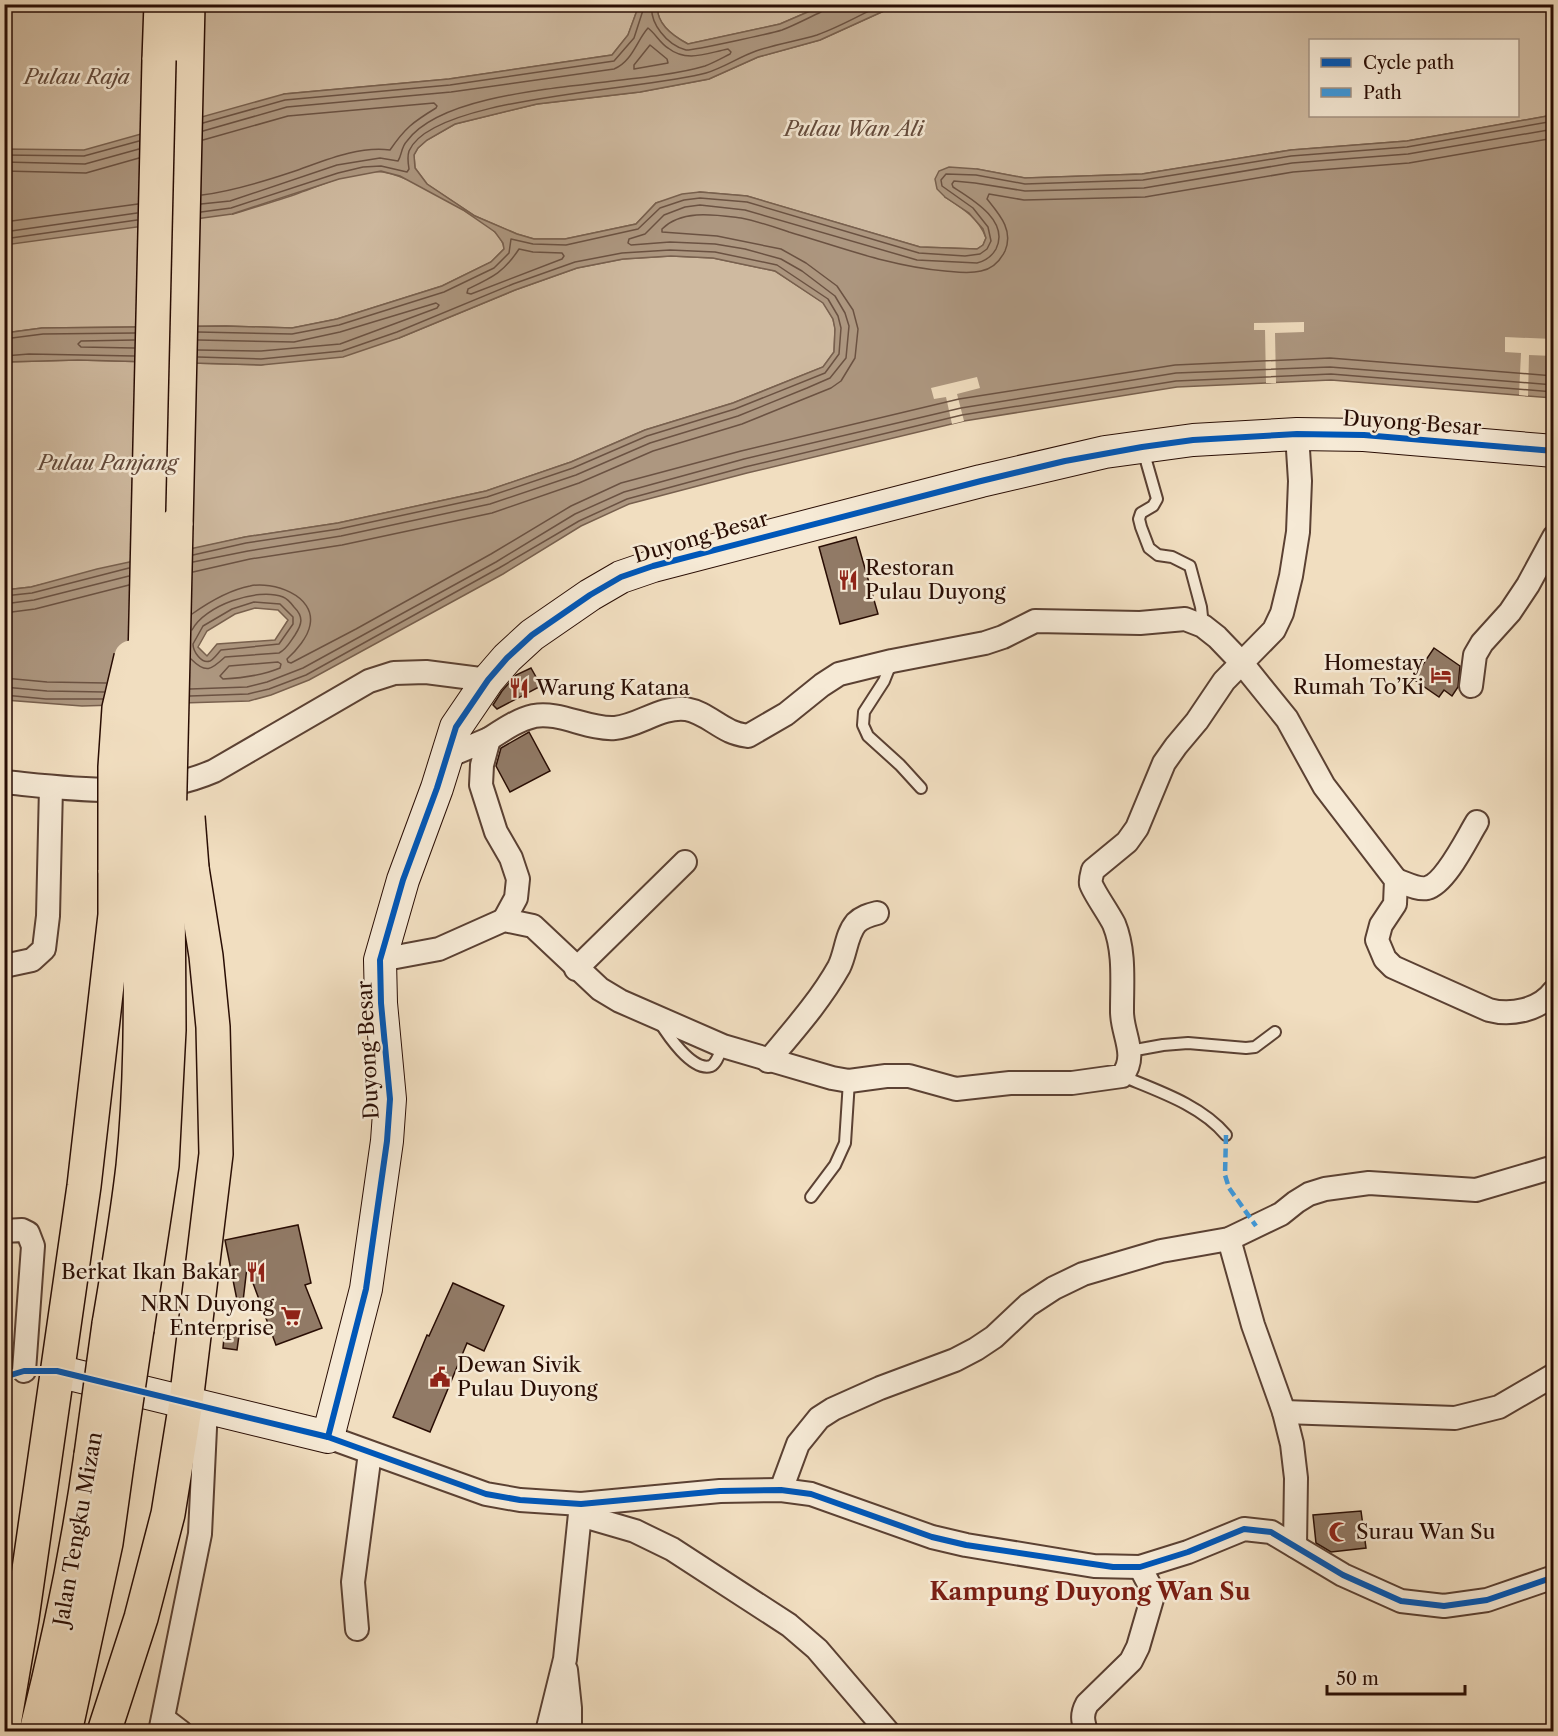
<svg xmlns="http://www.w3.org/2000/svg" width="1558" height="1736" viewBox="0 0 1558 1736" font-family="'Libre Caslon Text',serif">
  <rect width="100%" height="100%" fill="#f1dec0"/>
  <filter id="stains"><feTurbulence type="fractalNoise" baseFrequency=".00333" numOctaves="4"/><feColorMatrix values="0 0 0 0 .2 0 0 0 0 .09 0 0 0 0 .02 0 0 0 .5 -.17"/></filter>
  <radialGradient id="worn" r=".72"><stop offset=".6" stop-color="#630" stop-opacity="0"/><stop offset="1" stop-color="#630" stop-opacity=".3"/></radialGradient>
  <!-- green -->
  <g fill="#cfbaa0" stroke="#7c6452" stroke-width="1.5" fill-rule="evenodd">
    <path d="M4 5H639L628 35 612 55 449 79 284 94 233 214C255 207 277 201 299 193 323 185 357 168 383 172 411 177 447 199 470 214 483 223 503 233 504 249L491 262 442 286 337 319 292 328 226 326 42 328 5 333Z"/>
    <path d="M658 5H824L780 24 688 44C673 36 655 23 658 5Z"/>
    <path d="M897 5H1553V115L1407 141 1291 150 1142 174 1025 178 977 169 945 197C962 208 979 218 986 238L983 245 977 249 920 247 747 196 700 192 656 203 636 224 565 239H534L517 234 475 216 427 184 415 168 414 155 418 148 427 140 455 124 537 104 640 92 709 79 758 57 820 40ZM1310 40H1518V116H1310Z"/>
    <polygon points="671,256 713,258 775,271 824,303 833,319 835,328 834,352 823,367 733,403 645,430 571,462 486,491 338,523 245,537 31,587 5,590 5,362 78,360 261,365 399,338 515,290 577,268 623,259"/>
  </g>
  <!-- water -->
  <path fill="#ad9780" stroke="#78604e" stroke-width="1.5" fill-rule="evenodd" d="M639 5H658C655 23 673 36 688 44L780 24 824 5H897L820 40 758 57 709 79 640 92 537 104 455 124 427 140 418 148 414 155 415 168 427 184 475 216 517 234 534 239H565L636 224 656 203 682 194 700 192 747 196 920 247 977 249 983 245 986 238 983 229 969 213 945 197 937 189 935 179 939 171 949 167 977 169 1025 178 1142 174 1291 150 1407 141 1553 115V398L1331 380 1177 387 964 421 747 473 629 504 581 526 503 574 309 680 271 695 249 701 82 706 5 700V590L31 587 97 569 245 537 338 523 486 491 571 462 645 430 733 403 823 367 834 352 835 329 833 319 823 303 775 271 713 258 671 256 623 259 577 268 515 290 399 338 343 357 261 365 78 360 5 362V333L42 328 226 326 292 328 337 319 442 286 491 262 504 249 503 243 495 232 463 210 400 176 381 171 339 179 232 214 5 245V149L84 150 284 94 449 79 612 55 628 35ZM255 608 278 610 288 620 275 640 217 644 207 656 198 647 207 631 235 614Z"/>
  <!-- pier -->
  <g fill="#f1dec0">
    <polygon points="1304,322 1304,332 1275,333 1276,383 1266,383 1265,330 1254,330 1254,323"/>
    <polygon points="1505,337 1553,339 1553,356 1529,355 1528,396 1519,395 1521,353 1505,352"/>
    <polygon points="977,377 980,388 957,394 964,421 952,424 946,397 934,399 931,388"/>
  </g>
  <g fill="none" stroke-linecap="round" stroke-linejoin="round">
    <!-- shore -->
    <g stroke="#6b5242" stroke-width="1.5">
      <path d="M652 4C649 23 667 45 686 50 691 51 773 33 782 30 795 25 808 18 821 12L824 4"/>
      <polygon points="650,45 667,59 668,63 634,69 634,65"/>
      <polyline points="203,123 285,100 450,85 614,61 634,38 645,4"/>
      <polyline points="4,155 84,156 139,141"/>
      <polyline points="4,162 85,164 139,149"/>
      <polyline points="4,171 86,173 139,158"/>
      <path d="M202 195C233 191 262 182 292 172 324 161 356 146 390 150 405 128 413 122 436 108L437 106 434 103 288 116 203 140"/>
      <path d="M201 204 230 201 337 165 380 158 398 161C402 155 401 147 407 141 451 81 633 88 705 66 713 63 722 58 730 54L731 52 728 49C707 53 687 63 668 48 660 43 655 33 648 28 637 40 632 62 614 69L451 92 287 107 203 131"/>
      <path d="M201 212 231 208 338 173 363 167 381 166 407 172 409 169C408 163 407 157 409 151 432 96 648 90 706 73 723 68 739 57 756 51 776 44 797 41 817 35 840 27 862 14 883 4"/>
      <polyline points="4,222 138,204"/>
      <polyline points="4,232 137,213"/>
      <polyline points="4,239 137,220"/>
      <path d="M519 249 533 252 562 253 564 256 562 259 471 294 467 293 468 289C493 277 504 272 519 249Z"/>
      <polyline points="198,332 292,334 339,325 444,292 494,268 509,253 511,239 533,244 566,245 638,229 660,208 684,200 700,198 747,202 919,253 965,256 980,254 987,249 991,241 988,227 973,208 942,186 941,180 946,174 976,175 1025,184 1143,180 1291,156 1407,147 1554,121"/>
      <polyline points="4,339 43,334 135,333"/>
      <polyline points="134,348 81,347 78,344 81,341 134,340"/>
      <polyline points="198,350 261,351 340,344 437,308 439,305 436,303 340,332 294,342 198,340"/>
      <polyline points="4,356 29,354 134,356"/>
      <polyline points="193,555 246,543 339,529 487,497 573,468 647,436 735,409 825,373 839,354 841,328 838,316 828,299 777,265 715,252 670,250 622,253 575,262 513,284 397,332 342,351 261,359 198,357"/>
      <path d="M193 562 248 551 341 536 490 504 576 475 650 443 738 416 807 388 830 378 846 358 849 326 845 313 835 296 802 271 781 259 745 249 715 244 670 242 631 245 628 243 629 239 645 234 664 215 685 207 700 205 745 210 917 260 977 263C985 261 992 256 996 249 1010 221 972 199 953 187L952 184 954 181 975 183 1025 191 1144 188 1292 163 1408 154 1554 129"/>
      <path d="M193 572 250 559 342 545 492 513 579 483 653 451 742 424 831 388 841 381 855 358 858 329 853 310 837 286 806 263 781 249 717 236 662 232V229C682 209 716 215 741 218 757 221 774 227 789 232 840 247 892 267 945 271 957 272 969 274 981 271 992 269 1000 261 1005 251 1014 230 999 214 987 199L989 194 1024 200 1145 197 1293 172 1409 163 1554 138"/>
      <polyline points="4,596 32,593 129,568"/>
      <path d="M254 602 280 604 293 617V624L279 644 221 650C218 653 214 659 210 661 201 664 193 651 193 644L203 626 232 609Z"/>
      <polyline points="4,604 34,600 129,576"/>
      <polyline points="4,613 35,609 129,585"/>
      <path d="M192 614C209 602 229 590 250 586 272 581 316 595 310 625 308 637 296 651 287 659L288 662 291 663 356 629 491 554 571 506 621 483 741 451 959 399 1175 365 1330 358 1554 376"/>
      <path d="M191 659C206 674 211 670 225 657L279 653C287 649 290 642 295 635 302 624 304 617 294 607 291 603 288 599 283 597 257 587 204 606 192 630"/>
      <path d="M278 662 281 664 280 668C261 676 243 678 223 679L220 676 229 666Z"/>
      <polyline points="4,678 47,682 106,683"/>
      <polyline points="4,687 47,691 104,692"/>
      <polyline points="190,689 247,687 267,682 303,668 496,562 575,514 624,492 744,459 961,408 1176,373 1330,367 1554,385"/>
      <polyline points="4,695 46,699 103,699"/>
      <polyline points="190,696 248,694 269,689 306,675 499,568 579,521 627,499 745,467 962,415 1176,381 1331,374 1554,392"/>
    </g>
  </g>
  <!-- building -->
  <g fill="#917a66" stroke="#290d04" stroke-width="1.5">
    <polygon points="856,537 878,614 840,624 819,547"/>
    <polygon points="1434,648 1460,666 1458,687 1452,696 1444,690 1439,697 1413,679"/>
    <polygon points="531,668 541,686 497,709 493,705 502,691 516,675"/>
    <polygon points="529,732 550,771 510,792 496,766 501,748"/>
    <polygon points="298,1225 311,1283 305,1285 322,1328 276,1345 247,1267 242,1310 239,1310 225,1240"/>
    <polygon points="453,1283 504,1306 484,1351 467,1343 430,1432 393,1417 427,1335 429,1336"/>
    <polygon points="225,1326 240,1328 237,1350 223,1348"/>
    <polygon points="1361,1511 1366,1548 1331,1552 1316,1543 1313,1515"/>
  </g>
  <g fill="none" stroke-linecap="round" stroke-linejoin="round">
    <!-- lane casing -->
    <g stroke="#5b4133" stroke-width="14">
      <g id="lane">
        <polyline points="1143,450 1157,499 1153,506 1141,513 1139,519 1141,527 1149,548 1158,555 1172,557 1190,566 1201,607 1203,626"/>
        <polyline points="892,661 884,681 864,712 863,725 868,736 900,765 921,788"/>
        <path d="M659 1021C667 1034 692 1072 711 1066 717 1063 720 1052 723 1046"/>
        <polyline points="1130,1051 1163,1045 1188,1043 1246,1048 1255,1047 1275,1032"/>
        <path d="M1122 1076C1158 1091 1201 1105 1226 1135"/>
        <polyline points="811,1197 835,1165 845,1143 849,1081"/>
      </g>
    </g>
    <!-- street casing -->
    <g stroke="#5b4133" stroke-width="26">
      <g id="street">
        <polyline points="1471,686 1475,655 1482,643 1510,612 1528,585 1554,537"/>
        <path d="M489 739C503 730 517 720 534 716 559 711 589 730 615 728 639 726 661 706 686 709 703 712 715 724 730 731 736 734 742 735 748 736L786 714 822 685 839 674 892 661 985 643 1003 637 1035 621 1140 623 1185 619 1203 626 1217 637 1241 662 1287 719 1324 786 1396 880 1395 904 1381 925 1377 940 1385 959 1393 967 1489 1010C1511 1016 1540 1010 1554 991"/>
        <polyline points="446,757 489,739 482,765 481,785 496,832 511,858 518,879 516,898 504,920"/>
        <path d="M4 782C75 789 147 800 214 771L369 681 394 673 426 672 488 680"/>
        <path d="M1396 880C1405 883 1418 890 1427 888 1446 883 1467 838 1477 822"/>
        <path d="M380 960 439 949 504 920 533 926 600 989 620 1001 723 1046 832 1078 849 1081 886 1076H909L956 1089 1010 1083H1072L1122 1076C1139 1055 1121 1033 1122 1010 1122 981 1125 951 1114 924 1108 912 1094 893 1091 884 1090 880 1092 874 1093 870L1127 842 1137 828 1164 763 1176 746 1197 721 1224 681 1274 630 1282 613 1291 576 1298 532 1300 481 1297 434"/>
        <polyline points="4,966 32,960 44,949 48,916 51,787"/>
        <polyline points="576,969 685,862"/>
        <path d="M768 1061C793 1031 820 1001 839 967 846 953 846 935 856 923 862 917 869 915 877 913"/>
        <polyline points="4,1231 22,1230 28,1233 33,1246 24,1371"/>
        <polyline points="1229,1239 1253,1325 1284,1412 1292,1444 1296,1478 1295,1546"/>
        <polyline points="1284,1412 1455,1418 1499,1407 1554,1375"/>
        <polyline points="328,1437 486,1494 520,1500 581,1504 720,1491 781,1490 811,1494 932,1537 966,1545 1094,1566 1140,1567 1188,1552 1244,1529 1271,1532 1343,1575 1401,1601 1444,1606 1487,1600 1554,1577"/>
        <polyline points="781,1490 798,1444 819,1418 833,1409 880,1388 955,1360 976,1349 994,1337 1028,1305 1054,1288 1083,1274 1161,1251 1229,1239 1281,1214 1296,1202 1309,1194 1325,1189 1369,1183 1476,1190 1554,1167"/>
        <polyline points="580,1515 635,1531 672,1549 789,1625 817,1649 888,1732"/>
        <polyline points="357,1629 353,1582 370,1453"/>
        <polyline points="566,1670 570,1708 570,1732"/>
        <polyline points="164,1719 181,1732"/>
        <polyline points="160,1732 200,1534 206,1407"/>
        <polyline points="547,1732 565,1659 581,1504"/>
        <path d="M1086 1732C1083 1721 1081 1715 1087 1704L1131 1661 1138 1647 1152 1599 1150 1586 1140 1567"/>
      </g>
    </g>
    <!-- secondary casing -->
    <g stroke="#290d04" stroke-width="34">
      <polyline id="secondary" points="57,1371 328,1437 366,1289 387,1141 390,1099 381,1003 380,960 403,880 437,788 456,727 488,680 507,658 532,635 590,595 621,577 653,566 981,481 1105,452 1193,440 1297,434 1364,435 1554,451"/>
    </g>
    <!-- highway casing -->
    <g stroke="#290d04" stroke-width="36">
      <g id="highway">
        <polyline points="159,60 161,4"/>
        <polyline points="176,525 188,4"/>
        <path d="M109 1324C118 1271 127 1219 133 1166 143 1069 140 972 140 875"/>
        <polyline points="137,1329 162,1165 169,1030 168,873"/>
        <polyline points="4,1724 22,1618 84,1186 115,915 115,870"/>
        <path d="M36 1732C59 1640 78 1548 91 1455"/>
        <polyline points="65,1732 106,1543 118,1457"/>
        <polyline points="104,1732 141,1618 168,1514 186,1402 216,1154 213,1027 206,956 192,868"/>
      </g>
    </g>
    <!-- lane -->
    <use href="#lane" stroke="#f6ead6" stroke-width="10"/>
    <!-- street -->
    <use href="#street" stroke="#f6ead6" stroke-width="22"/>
    <!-- secondary -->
    <use href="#secondary" stroke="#f6ead6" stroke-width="32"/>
    <!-- highway -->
    <use href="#highway" stroke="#f1dec0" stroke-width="33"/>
    <!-- highway-bridge casing -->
    <g stroke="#290d04" stroke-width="36" stroke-linecap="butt">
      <g id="highway-bridge">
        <polyline points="188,817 192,868"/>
        <polyline points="115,870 115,767 119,708 131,657"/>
        <polyline points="168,873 176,525"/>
        <polyline points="140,875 159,60"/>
        <polyline points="91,1455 109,1324"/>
        <polyline points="118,1457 137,1329"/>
      </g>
    </g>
    <!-- highway-bridge -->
    <use href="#highway-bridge" stroke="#f1dec0" stroke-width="33"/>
    <!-- quiet -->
    <polyline stroke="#3d99dd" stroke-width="4.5" stroke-dasharray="9 4.5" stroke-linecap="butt" points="1226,1135 1225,1175 1229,1188 1256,1226"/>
    <!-- cycleway casing -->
    <g stroke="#f6ead6" stroke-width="10">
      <g id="cycleway">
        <polyline points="4,1377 24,1371 57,1371 328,1437 486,1494 520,1500 581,1504 720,1491 781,1490 811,1494 932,1537 966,1545 1113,1567 1140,1567 1188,1552 1244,1529 1271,1532 1343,1575 1401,1601 1444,1606 1487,1600 1554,1577"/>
        <polyline points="328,1437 366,1289 387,1141 390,1099 381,1003 380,960 403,880 437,788 456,727 488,680 507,658 532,635 590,595 621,577 653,566 981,481 1065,461 1142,447 1193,440 1297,434 1364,435 1554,451"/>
      </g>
    </g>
    <!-- cycleway -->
    <use href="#cycleway" stroke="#0057b8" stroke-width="6"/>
  </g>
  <!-- icons -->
  <defs>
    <g id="restaurant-bare" transform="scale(1.62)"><path d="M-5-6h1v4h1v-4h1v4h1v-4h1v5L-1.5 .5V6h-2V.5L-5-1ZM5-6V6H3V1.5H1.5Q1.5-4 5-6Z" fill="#8f2418" stroke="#f6ead6" stroke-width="2.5" paint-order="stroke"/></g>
    <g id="hotel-bare" transform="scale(1.62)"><path d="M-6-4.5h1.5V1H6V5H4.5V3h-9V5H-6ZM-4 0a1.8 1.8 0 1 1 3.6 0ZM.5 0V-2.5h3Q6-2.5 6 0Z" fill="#8f2418" stroke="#f6ead6" stroke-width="2.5" paint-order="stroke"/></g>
    <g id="supermarket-bare" transform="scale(1.62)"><path d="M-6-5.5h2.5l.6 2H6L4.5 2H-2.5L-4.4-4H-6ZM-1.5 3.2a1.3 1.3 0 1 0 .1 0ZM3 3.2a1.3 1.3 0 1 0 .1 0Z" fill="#8f2418" stroke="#f6ead6" stroke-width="2.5" paint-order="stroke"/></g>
    <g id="civic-bare" transform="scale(1.62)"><path d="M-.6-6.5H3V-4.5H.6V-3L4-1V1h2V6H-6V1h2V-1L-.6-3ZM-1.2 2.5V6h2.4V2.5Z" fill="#8f2418" stroke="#f6ead6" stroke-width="2.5" paint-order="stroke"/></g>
    <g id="mosque-bare" transform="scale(1.62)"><path d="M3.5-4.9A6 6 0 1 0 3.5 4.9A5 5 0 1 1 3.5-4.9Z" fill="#8f2418" stroke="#f6ead6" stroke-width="2.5" paint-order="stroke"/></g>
  </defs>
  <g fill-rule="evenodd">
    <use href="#restaurant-bare" x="848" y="580"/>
    <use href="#hotel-bare" x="1441" y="675"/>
    <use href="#restaurant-bare" x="519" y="688"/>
    <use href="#restaurant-bare" x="256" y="1272"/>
    <use href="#supermarket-bare" x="291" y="1316"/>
    <use href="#civic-bare" x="440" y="1377"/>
    <use href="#mosque-bare" x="1339" y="1532"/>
  </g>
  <g text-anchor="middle" stroke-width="5" stroke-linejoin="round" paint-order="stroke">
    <!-- park labels -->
    <g font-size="21" font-style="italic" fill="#634a3b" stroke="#f6ead6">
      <text x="77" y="84">Pulau Raja</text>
      <text x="854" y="136">Pulau Wan Ali</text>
      <text x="108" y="470">Pulau Panjang</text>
    </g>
    <!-- street labels -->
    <g font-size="21" fill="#290d04" stroke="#f6ead6">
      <text transform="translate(1412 423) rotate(4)" y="7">Duyong Besar</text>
      <text transform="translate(701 537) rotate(-16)" y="7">Duyong Besar</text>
      <text transform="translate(368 1050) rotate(-93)" y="7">Duyong Besar</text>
      <text transform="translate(78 1529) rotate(-80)" y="7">Jalan Tengku Mizan</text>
    </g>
    <!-- poi labels -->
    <g font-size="21" fill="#290d04" stroke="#f6ead6" text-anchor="start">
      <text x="865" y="575">Restoran<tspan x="865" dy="24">Pulau Duyong</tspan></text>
      <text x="1424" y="670" text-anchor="end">Homestay<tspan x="1424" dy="24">Rumah To’Ki</tspan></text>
      <text x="536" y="695">Warung Katana</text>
      <text x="239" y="1279" text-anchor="end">Berkat Ikan Bakar</text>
      <text x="274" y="1311" text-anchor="end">NRN Duyong<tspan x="274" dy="24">Enterprise</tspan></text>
      <text x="457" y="1372">Dewan Sivik<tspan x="457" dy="24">Pulau Duyong</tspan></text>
      <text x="1356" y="1539">Surau Wan Su</text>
    </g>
    <!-- quarter labels -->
    <g font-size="24" font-weight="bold" fill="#7a1f14" stroke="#f6ead6">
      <text x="1090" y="1600">Kampung Duyong Wan Su</text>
    </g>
  </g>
  <!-- margin -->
  <rect width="1558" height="1736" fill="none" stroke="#f1dec0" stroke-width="24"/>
  <rect x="6" y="6" width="1546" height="1724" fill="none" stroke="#290d04" stroke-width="3"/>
  <rect x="12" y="12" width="1534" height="1712" fill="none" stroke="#290d04" stroke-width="1.5"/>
  <!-- legend -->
  <rect x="1309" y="39" width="210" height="78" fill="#f6ead6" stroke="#a49282" stroke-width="1.5"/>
  <rect x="1321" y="58" width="30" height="9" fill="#0057b8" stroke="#a49282" stroke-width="1.5"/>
  <text x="1363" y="69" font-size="18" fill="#290d04">Cycle path</text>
  <rect x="1321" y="88" width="30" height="9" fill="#3d99dd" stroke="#a49282" stroke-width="1.5"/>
  <text x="1363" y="99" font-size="18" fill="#290d04">Path</text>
  <!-- scale -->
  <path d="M1327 1685v9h138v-9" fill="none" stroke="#290d04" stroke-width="3"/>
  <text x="1336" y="1685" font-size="18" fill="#290d04" stroke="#f6ead6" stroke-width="4.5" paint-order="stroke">50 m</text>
  <rect width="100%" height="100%" filter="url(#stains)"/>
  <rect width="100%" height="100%" fill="url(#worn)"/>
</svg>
